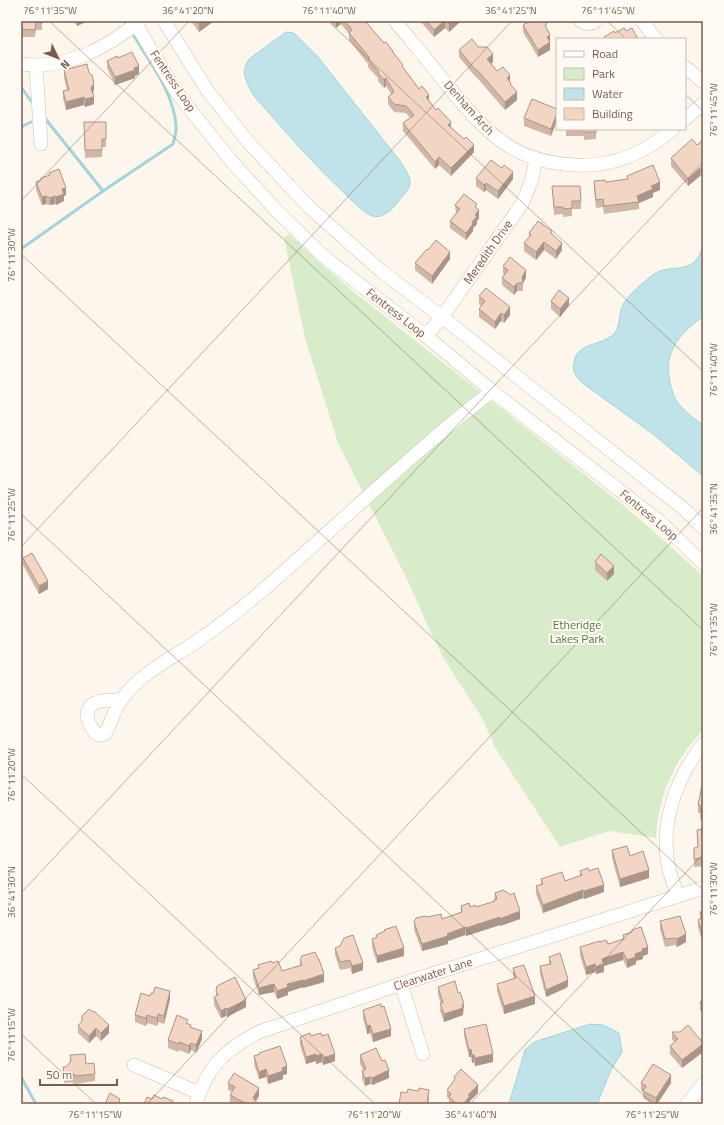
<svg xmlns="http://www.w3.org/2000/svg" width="724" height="1125" viewBox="0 0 724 1125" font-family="'Titillium Web',sans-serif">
  <rect width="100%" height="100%" fill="#fdf6ec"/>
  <!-- green -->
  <path fill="#d8ecc9" d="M289 234 320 263 355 293 623 505 660 537 703 576V730C673 762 659 794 656 838L609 831 560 847 496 749 482 718 444 659 430 631 407 579 338 443 305 338 284 238Z"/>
  <!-- water -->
  <g fill="#bfe3e8" stroke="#a5d3da">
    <path d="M286 32 294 33 318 57 400 161C404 168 411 176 410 184 409 190 404 194 400 199 393 209 382 222 368 214 359 209 351 199 343 192 317 167 293 141 270 114 261 104 251 95 247 82 243 74 244 67 249 59Z"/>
    <path d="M703 245V316C683 332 665 348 669 376 670 385 672 392 676 400 682 410 694 418 703 425V476L653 434 581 382C576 376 572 371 574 363 576 342 602 346 614 334 621 326 618 312 624 303 630 293 642 284 650 277 668 260 695 280 703 245Z"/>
    <polygon points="590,1024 603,1025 619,1033 622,1052 611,1070 597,1104 509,1104 525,1050 534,1042"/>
  </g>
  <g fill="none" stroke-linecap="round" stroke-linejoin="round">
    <!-- stream -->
    <g stroke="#a5d3da" stroke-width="3">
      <polyline points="125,21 125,22"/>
      <polyline points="21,87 31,101"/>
      <polyline points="44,117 103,191"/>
      <polyline points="21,127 31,122"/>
      <path d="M21 249 103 191 173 144C174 139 177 132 176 126 174 93 150 63 134 36"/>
      <polyline points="21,1077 36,1104"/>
    </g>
    <!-- minor casing -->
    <g stroke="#d1beb0" stroke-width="14">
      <g id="minor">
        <polyline points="134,21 177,93 233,163 277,211 323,256 426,336 492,391 659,521 703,563"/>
        <polyline points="164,21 207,90 249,143 309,207 380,270 442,317 684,509 703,528"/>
        <path d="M395 21C412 42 430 63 447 85 485 131 512 163 576 165 613 167 645 153 673 129"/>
        <path d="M581 21C585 25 591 24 596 21"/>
        <polyline points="642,21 656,39"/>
        <path d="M21 64C66 70 106 48 140 21"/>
        <polyline points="36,65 41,144"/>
        <polyline points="685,67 703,82"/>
        <polyline points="685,119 703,104"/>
        <polyline points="426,336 442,317 522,204 531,182 536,160"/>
        <path d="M121 700C112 700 103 699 95 703 81 709 89 728 98 735L105 734C111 723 115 708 122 699 142 672 169 660 196 642 219 626 242 608 263 590 339 524 412 453 492 391"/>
        <path d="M678 896C675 887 671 878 669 870 659 825 676 778 703 744"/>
        <polyline points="401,984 423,1054"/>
        <polyline points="134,1065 199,1093"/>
        <path d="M196 1104C207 1066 225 1050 259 1032L401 984 703 888"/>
        <polyline points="687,1104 703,1084"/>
      </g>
    </g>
    <!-- minor -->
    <use href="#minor" stroke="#fff" stroke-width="13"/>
  </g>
  <!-- wall -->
  <g fill="#d1b7a8">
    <polygon points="21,21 42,21 42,30 36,30 35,37 21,37"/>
    <polygon points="74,21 88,21 77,26"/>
    <polygon points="191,21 214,21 199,32"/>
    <polygon points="329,21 365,21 393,53 403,68 451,129 474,152 451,176 439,165 435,169 403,131 403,123 410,118 406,113 394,112 388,104 388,97 391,94 386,86 384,88 378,81 378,78 368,67 368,64 349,40 349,34 341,24 336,28"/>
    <polygon points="420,21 461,21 449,32 445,28 434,37"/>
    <polygon points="523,25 547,30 550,35 550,50 538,57 523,32"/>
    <polygon points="478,47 493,62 491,64 497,71 510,82 517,100 505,110 478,79 474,75 459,57 459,50"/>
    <polygon points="107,61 139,74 135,76 135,78 115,85 107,68"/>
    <polygon points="64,70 94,90 93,93 94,104 85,107 84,105 66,110 63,99 63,91 67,90 64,78"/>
    <polygon points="557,109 551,136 524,126 524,118"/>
    <polygon points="84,122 106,122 106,147 102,147 102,157 85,158"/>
    <polygon points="566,129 596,129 596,139 584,140 584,136 566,136"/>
    <polygon points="703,140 703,176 700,176 688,186 671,166 671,158 697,145"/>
    <polygon points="502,168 513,179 498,199 486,190 484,192 476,186 476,178"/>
    <polygon points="49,173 66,195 64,196 64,201 56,205 55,204 50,205 46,204 42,205 36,190 36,182 41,180 41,178 49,176"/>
    <polygon points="627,176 660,190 653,193 653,197 639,203 639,209 604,214 603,207 596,208 594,189 594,181 606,182 627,179"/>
    <polygon points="552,186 581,201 581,209 572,209 572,216 563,217 563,214 554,215"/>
    <polygon points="455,205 477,208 479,218 477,221 477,224 473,228 473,231 466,240 450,228 450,221 456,213"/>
    <polygon points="529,233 552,234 562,250 556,259 544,250 536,260 524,251 524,243 529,237"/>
    <polygon points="428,250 450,259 432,284 415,270 415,263"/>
    <polygon points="503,266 526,278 523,283 523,291 517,291 514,295 502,285 502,278 504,275 503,273"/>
    <polygon points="479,296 510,315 504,323 501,321 495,329 479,317 479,309 481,306 479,304"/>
    <polygon points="551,301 569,305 560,317 551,309"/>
    <polygon points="23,558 48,589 39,594 23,565"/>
    <polygon points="595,562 614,574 607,581 595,570"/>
    <polygon points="703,786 703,820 700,819 700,813 698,813 698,805"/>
    <polygon points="703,829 703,866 694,867 694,848 698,848 697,830"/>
    <polygon points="612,850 630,856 649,878 620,887 612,858"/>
    <polygon points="580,871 589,871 604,892 584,899 583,898 543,913 536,894 536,886 541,884 541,879 565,881 580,876"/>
    <polygon points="495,893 520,919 500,926 500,925 466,936 465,935 448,941 448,944 422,951 414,930 414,922 428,917 442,919 461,912 461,906 476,907 494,902"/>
    <polygon points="703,911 703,937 701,937 698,927 698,920 700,919 700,912"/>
    <polygon points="660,921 686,942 677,947 675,945 665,947 660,929"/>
    <polygon points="384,930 404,956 377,963 372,947 372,939 376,937 376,935 384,931"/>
    <polygon points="632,930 648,954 643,956 643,959 636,961 636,964 627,968 623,960 604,966 604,972 596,974 595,972 586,975 580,955 580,947 600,942 608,944 623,939 623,935 632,932"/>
    <polygon points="335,948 363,970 352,974 350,968 340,970 335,955"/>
    <polygon points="549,957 568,986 566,988 546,997 540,974 540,966 549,965"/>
    <polygon points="300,959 324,982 303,988 303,987 288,992 288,995 277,999 274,992 259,995 253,978 253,970 258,968 258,965 272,963 282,971 300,965"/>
    <polygon points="513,968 535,1004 504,1014 497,991 497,984 514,978 513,976"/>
    <polygon points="438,987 464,1012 463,1012 463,1015 444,1022 440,1011 441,1003 438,995"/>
    <polygon points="216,991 246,1007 227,1017 226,1016 221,1018 214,1005 214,997 216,996"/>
    <polygon points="150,996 170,999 164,1024 158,1022 157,1026 147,1023 146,1026 135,1022 135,1015"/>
    <polygon points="703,1000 703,1013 700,1010 700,1002"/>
    <polygon points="363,1010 391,1036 373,1042 370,1033 367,1034 363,1018"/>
    <polygon points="82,1021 109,1033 101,1041 96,1036 89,1043 78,1033 78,1026"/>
    <polygon points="188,1024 202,1039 196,1053 191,1050 189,1054 179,1050 179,1052 168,1048 168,1040"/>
    <polygon points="464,1029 493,1062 475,1066 474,1062 472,1063 471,1057 469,1057 464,1036"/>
    <polygon points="672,1032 703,1043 703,1052 682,1068 670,1054 670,1046 675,1042 672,1040"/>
    <polygon points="311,1036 322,1036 335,1061 323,1065 322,1062 316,1064 316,1061 306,1064 300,1045 300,1037"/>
    <polygon points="259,1053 287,1074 283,1075 283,1079 268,1084 266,1077 259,1079 254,1064 254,1056 259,1054"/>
    <polygon points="70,1055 86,1064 95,1074 95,1081 75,1084 74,1082 64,1083 63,1075 63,1067 66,1067 70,1062"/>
    <polygon points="360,1055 389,1078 372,1085 370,1084 365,1086 362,1079 362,1071 363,1070 360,1063"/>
    <polygon points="454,1077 478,1093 470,1101 469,1104 449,1104 449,1099 447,1097 447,1090 454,1081"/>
    <polygon points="228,1083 259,1096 256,1101 258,1104 232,1104 230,1103 230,1095 232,1092 228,1090"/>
    <polygon points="641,1083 671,1083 657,1104 652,1104 643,1098 643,1092 641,1091"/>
  </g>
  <!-- shaded-wall -->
  <g fill="#aa9588">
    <polygon points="77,21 88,21 77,26"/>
    <polygon points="203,21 214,21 199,32 199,24"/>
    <polygon points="336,21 341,21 341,24 336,28"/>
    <polygon points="444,21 445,21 445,28 434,37 434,30"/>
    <polygon points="452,21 461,21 449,32 449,24"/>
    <polygon points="550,35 550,50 538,57 538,50 547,37"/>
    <polygon points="493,54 493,62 487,67 487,59"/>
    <polygon points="139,66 139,74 135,76 135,78 115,85 115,77"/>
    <polygon points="510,75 510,83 507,78"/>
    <polygon points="386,78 386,86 384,88 384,80"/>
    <polygon points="94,83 94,90 91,96 91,88"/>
    <polygon points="517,92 517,100 505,110 505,102"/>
    <polygon points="429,95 429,103 426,97"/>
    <polygon points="84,97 84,105 66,110 66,102"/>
    <polygon points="94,97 94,104 85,107 85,99"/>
    <polygon points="557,113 557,121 551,136 551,129"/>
    <polygon points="451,122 451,130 448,125"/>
    <polygon points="474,145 474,152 451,176 451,168"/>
    <polygon points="439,157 439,165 435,169 435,162"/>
    <polygon points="700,168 700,176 688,186 688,179"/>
    <polygon points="513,172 513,179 498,199 498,191"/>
    <polygon points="660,182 660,190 653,193 653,197 639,203 637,196 651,186"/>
    <polygon points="486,183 486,190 484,192 484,185"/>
    <polygon points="66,188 66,195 64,196 64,201 56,205 56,197 62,189"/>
    <polygon points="46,196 46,204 42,205 42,197"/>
    <polygon points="55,196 55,204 50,205 50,198"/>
    <polygon points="479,210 479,218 477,221 477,224 473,228 473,231 466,240 466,233 475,215"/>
    <polygon points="544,242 544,250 536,260 536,252"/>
    <polygon points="562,243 562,250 556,259 556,251"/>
    <polygon points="450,252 450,259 432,284 432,276"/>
    <polygon points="526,270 526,278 523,283 522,277"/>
    <polygon points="517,283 517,291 514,295 514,287"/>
    <polygon points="569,298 569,305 560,317 560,309"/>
    <polygon points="510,307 510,315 504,323 504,315"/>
    <polygon points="501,313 501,321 495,329 495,322"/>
    <polygon points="614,566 614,574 607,581 607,573"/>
    <polygon points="48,581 48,589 39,594 39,586"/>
    <polygon points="649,870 649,878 620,887 620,879"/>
    <polygon points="604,885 604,892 584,899 584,891"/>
    <polygon points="583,890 583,898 543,913 543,905"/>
    <polygon points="520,911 520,919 500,926 500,919"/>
    <polygon points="500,917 500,925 466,936 466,928"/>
    <polygon points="465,927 465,935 448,941 448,944 422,951 422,944 447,934"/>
    <polygon points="701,929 703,929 703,936 701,937"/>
    <polygon points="686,934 686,942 677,947 677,939"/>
    <polygon points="648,947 648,954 643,956 643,959 636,961 636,964 627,968 627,960 642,949"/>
    <polygon points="404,948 404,956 377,963 377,956"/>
    <polygon points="623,952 623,960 604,966 604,972 596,974 596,967 602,959"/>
    <polygon points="363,963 363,970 352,974 352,966"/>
    <polygon points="595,964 595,972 586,975 586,967"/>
    <polygon points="324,974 324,982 303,988 303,981"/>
    <polygon points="568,979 568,986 566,988 546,997 546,990"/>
    <polygon points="303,980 303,987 288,992 288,995 277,999 277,991 287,984"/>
    <polygon points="274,984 274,992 259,995 259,988"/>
    <polygon points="170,991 170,999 164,1024 164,1016"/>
    <polygon points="535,996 535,1004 504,1014 504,1006"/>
    <polygon points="246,1000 246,1007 227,1017 227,1009"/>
    <polygon points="464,1004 463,1015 444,1022 444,1014"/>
    <polygon points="226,1008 226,1016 221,1018 221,1011"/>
    <polygon points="158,1014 158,1022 157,1026 157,1018"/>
    <polygon points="147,1015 147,1023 146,1026 146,1018"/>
    <polygon points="109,1025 109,1033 101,1041 101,1033"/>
    <polygon points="370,1025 370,1033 367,1034 367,1026"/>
    <polygon points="96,1028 96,1036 89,1043 89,1036"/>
    <polygon points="391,1029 391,1036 373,1042 373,1034"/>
    <polygon points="202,1031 202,1039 196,1053 196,1045"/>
    <polygon points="191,1043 191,1050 189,1054 189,1046"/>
    <polygon points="703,1044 703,1052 682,1068 682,1060"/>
    <polygon points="471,1049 471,1057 469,1057 469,1050"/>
    <polygon points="316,1054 316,1061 306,1064 306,1057"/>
    <polygon points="322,1054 322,1062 316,1064 316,1056"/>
    <polygon points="335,1054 335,1061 323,1065 323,1058"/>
    <polygon points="493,1054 493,1062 475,1066 475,1058"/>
    <polygon points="472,1055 474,1055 474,1062 472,1063"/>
    <polygon points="287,1066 287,1074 283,1075 283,1079 268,1084 268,1076 282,1068"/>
    <polygon points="266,1069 266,1077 259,1079 259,1072"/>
    <polygon points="389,1070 389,1078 372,1085 372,1078"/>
    <polygon points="671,1075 671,1083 657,1104 656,1104 656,1098"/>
    <polygon points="370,1077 370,1084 365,1086 365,1078"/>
    <polygon points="478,1085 478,1093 470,1101 470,1104 463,1104 468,1095"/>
    <polygon points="259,1088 259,1096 254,1104 253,1098"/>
    <polygon points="429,1090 429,1098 428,1104 427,1104"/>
  </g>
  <!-- building -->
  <g fill="#f3d5c3" stroke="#aa9588">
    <polygon points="21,21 42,21 42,23 36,22 35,30 21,29"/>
    <polygon points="197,21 203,21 199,24"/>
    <polygon points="345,21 365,21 384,43 386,42 393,51 392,51 403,65 402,66 419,89 422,86 429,95 426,97 436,110 438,108 451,122 448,125 464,139 466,137 474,145 451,168 439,157 435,162 403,123 414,115 406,106 394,104 388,97 394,92 386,78 384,80 378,73 379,72 368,59 370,58 349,33 352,30"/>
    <polygon points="427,21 444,21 434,30"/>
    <polygon points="446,21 452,21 449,24"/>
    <polygon points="530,21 545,21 547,24 545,25 550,35 547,37 550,42 538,50 523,25"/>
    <polygon points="624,28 626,31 632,28 638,39 606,39 604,37 614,31 615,33"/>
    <polygon points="472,39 478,47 487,47 493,54 487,59 497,71 503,67 510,75 507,78 511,83 510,84 517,92 505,102 478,71 474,68 459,50"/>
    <polygon points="132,52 139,66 134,68 135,70 115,77 107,61 117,56 118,58"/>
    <polygon points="87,64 89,73 92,75 94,83 91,88 94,97 85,99 84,97 66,102 63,91 69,90 64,70"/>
    <polygon points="532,99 557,109 557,113 551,129 524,118"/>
    <polygon points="84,122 106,122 106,139 102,139 102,150 85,150"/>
    <rect x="584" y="129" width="12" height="3"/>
    <polygon points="692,139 697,145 703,140 703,168 700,168 688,179 671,158"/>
    <polygon points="491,160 502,168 504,165 513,172 498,191 486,183 484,185 476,178"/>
    <polygon points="653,165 660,182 651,186 653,189 637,196 639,202 604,206 603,199 596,200 594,181 605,180 606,182 628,179 627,176"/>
    <polygon points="59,169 66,188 62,189 64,194 56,197 55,196 50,198 46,196 42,197 36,182 41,180 41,178 50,175 49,173"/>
    <polygon points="552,186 580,186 581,201 572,201 572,208 563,209 563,207 554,207"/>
    <polygon points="464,194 477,204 475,207 479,210 475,215 477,216 472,222 473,224 466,233 450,221 460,209 455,205"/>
    <polygon points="538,221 552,231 551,233 562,243 556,251 544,242 536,252 524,243 531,235 529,233"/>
    <polygon points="436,240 450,252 432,276 415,263 427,249 428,250"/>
    <polygon points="510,257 526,270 522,277 523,283 517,283 514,287 502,278 508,270 503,266"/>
    <polygon points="486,288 510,307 504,315 501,313 495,322 479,309 485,301 479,296"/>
    <polygon points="559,290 569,298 560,309 551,301"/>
    <polygon points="32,553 48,581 39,586 23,558"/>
    <polygon points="601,554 614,566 607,573 595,562"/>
    <polygon points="702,785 703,786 703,812 700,811 701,806 698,805"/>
    <polygon points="703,829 703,858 694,859 694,848 698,847 697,830"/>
    <polygon points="627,846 630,856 643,851 649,870 620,879 612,850"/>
    <polygon points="588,868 589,871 598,868 604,885 584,891 583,890 543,905 536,886 543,884 541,879 562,872 565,881 582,875 580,871"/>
    <polygon points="503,890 511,895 514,893 520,911 500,919 500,917 466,928 465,927 447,934 448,936 422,944 414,922 416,918 425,916 428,917 441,914 442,919 462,912 461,906 469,903 470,907 475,905 476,907 495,901 494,900 497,899 495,893"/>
    <polygon points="703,911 703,929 701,929 698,920 702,918 700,912"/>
    <polygon points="680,916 686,934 677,939 675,938 665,939 660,921"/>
    <polygon points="396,926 404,948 377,956 372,939 377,937 376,935 385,931 384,930"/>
    <polygon points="641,927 648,947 642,949 643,951 635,954 636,957 627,960 623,952 602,959 604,964 596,967 595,964 586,967 580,947 600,941 600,942 606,940 608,944 624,939 623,935 632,932 632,930"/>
    <polygon points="353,935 363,963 352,966 350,960 340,962 335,948 340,946 344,938"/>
    <polygon points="315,952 318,959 319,959 324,974 303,981 303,980 287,984 288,987 277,991 274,984 259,988 253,970 259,968 258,965 271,961 272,963 278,961 282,971 302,965 300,959 301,958 302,956"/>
    <polygon points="560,953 568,979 566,981 546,990 540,966 551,964 549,957"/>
    <polygon points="524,965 535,996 504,1006 497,984 516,978 513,968"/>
    <polygon points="235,977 246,1000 227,1009 226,1008 221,1011 214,997 218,995 216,991 217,986"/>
    <polygon points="455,981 458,993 460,992 464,1004 462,1005 463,1008 444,1014 440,1003 443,1003 438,987"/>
    <polygon points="155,987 170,991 164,1016 158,1014 157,1018 147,1015 146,1018 135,1015 141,993 150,996 151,993 153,993"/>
    <polygon points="703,1000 703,1005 700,1002"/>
    <polygon points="381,1004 381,1007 384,1006 391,1029 373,1034 370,1025 367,1026 363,1010"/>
    <polygon points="89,1009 93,1012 94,1011 109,1025 101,1033 96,1028 89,1036 78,1026 82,1021 82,1016"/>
    <polygon points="177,1015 188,1020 186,1023 191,1025 190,1027 202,1031 196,1045 191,1043 189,1046 179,1042 179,1044 168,1040"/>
    <polygon points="486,1024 493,1054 475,1058 474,1055 472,1055 471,1049 469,1050 464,1029"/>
    <polygon points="688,1025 703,1043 703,1044 682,1060 670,1046 678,1039 672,1032 680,1032"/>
    <polygon points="310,1033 311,1036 321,1033 322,1036 328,1034 335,1054 323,1058 322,1054 316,1056 316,1054 306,1057 300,1037"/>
    <polygon points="280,1046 287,1066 282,1068 283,1071 268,1076 266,1069 259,1072 254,1056 260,1054 259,1053"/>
    <polygon points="376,1048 382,1061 385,1060 389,1070 372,1078 370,1077 365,1078 362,1071 366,1069 360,1055"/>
    <polygon points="85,1054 86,1064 94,1063 95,1074 75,1076 74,1074 64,1075 63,1067 66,1067 71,1061 70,1055"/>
    <polygon points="653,1064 671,1075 656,1098 643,1091 646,1086 641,1083"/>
    <polygon points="461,1069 478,1085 468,1095 470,1096 463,1104 457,1104 449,1097 451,1094 447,1090 455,1079 454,1077"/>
    <polygon points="234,1073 259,1088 253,1098 258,1104 247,1104 230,1095 235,1087 228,1083"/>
    <polygon points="419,1088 429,1090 427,1104 399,1104 401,1092 407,1093 408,1089 418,1091"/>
    <polygon points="110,1093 120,1099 119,1102 122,1104 105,1104"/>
    <polygon points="154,1095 162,1099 163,1097 173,1101 172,1104 144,1104 147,1097 152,1099"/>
  </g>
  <!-- ticks -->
  <path fill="none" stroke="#7a5c4d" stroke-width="1" stroke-opacity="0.45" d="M49 21 703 630M328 21 703 371M607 21 626 39M685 94 703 111M21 201 189 21M21 254 703 890M21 514 653 1104M21 547 512 21M21 774 375 1104M21 893 703 162M21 1034 96 1104M147 1104 703 508M470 1104 703 854"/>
  <g text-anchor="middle" stroke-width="4" stroke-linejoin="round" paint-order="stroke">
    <!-- street labels -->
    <g font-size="12" fill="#7a5c4d" stroke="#fffaf3">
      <text transform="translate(173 81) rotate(56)" y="4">Fentress Loop</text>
      <text transform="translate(469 108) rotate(48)" y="4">Denham Arch</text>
      <text transform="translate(488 252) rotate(-55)" y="4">Meredith Drive</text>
      <text transform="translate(396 313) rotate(38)" y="4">Fentress Loop</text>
      <text transform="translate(649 515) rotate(40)" y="4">Fentress Loop</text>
      <text transform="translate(433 974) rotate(-18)" y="4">Clearwater Lane</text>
    </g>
    <!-- park labels -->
    <g font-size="12" fill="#537a41" stroke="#fffaf3">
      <text x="577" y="629">Etheridge<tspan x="577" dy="14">Lakes Park</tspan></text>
    </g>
  </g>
  <!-- border -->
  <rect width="724" height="1125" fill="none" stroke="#fffaf3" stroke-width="44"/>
  <!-- legend -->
  <rect x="556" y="38" width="130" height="92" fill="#fffaf3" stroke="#cabbb1"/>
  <rect x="564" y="51" width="20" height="6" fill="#ffffff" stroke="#cabbb1"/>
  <text x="592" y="58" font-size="12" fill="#7a5c4d">Road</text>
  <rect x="564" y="68" width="20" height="12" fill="#d8ecc9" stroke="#cabbb1"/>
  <text x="592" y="78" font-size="12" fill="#7a5c4d">Park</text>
  <rect x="564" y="88" width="20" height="12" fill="#bfe3e8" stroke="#cabbb1"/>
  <text x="592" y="98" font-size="12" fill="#7a5c4d">Water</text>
  <rect x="564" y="108" width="20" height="12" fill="#f3d5c3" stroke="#cabbb1"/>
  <text x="592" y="118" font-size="12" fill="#7a5c4d">Building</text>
  <!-- north arrow -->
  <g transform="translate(58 58) rotate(133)" stroke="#fffaf3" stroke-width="3" paint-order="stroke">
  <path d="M0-3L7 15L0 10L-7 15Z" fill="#7a5c4d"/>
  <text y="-6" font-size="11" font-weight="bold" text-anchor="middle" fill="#7a5c4d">N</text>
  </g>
  <!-- scale -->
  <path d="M40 1079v6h77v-6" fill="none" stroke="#7a5c4d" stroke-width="2"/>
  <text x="46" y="1079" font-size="12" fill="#7a5c4d" stroke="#fffaf3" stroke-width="3" paint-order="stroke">50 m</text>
  <rect x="22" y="22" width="680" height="1081" fill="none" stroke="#7a5c4d" stroke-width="1.5"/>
  <g font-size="10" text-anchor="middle" fill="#7a5c4d">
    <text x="50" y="14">76°11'35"W</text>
    <text x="188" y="14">36°41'20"N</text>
    <text x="329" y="14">76°11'40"W</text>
    <text x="511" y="14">36°41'25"N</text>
    <text x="608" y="14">76°11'45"W</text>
    <text transform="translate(713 110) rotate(-90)" y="4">76°11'45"W</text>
    <text transform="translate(11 255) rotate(-90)" y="4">76°11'30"W</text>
    <text transform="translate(713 370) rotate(-90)" y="4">76°11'40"W</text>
    <text transform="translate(713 509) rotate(-90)" y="4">36°41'35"N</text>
    <text transform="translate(11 515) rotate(-90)" y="4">76°11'25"W</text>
    <text transform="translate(713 630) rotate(-90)" y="4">76°11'35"W</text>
    <text transform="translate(11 775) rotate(-90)" y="4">76°11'20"W</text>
    <text transform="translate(713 889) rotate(-90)" y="4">76°11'30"W</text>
    <text transform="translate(11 892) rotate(-90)" y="4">36°41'30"N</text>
    <text transform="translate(11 1035) rotate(-90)" y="4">76°11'15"W</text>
    <text x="95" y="1118">76°11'15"W</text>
    <text x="374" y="1118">76°11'20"W</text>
    <text x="471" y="1118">36°41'40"N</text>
    <text x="652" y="1118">76°11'25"W</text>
  </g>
</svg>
